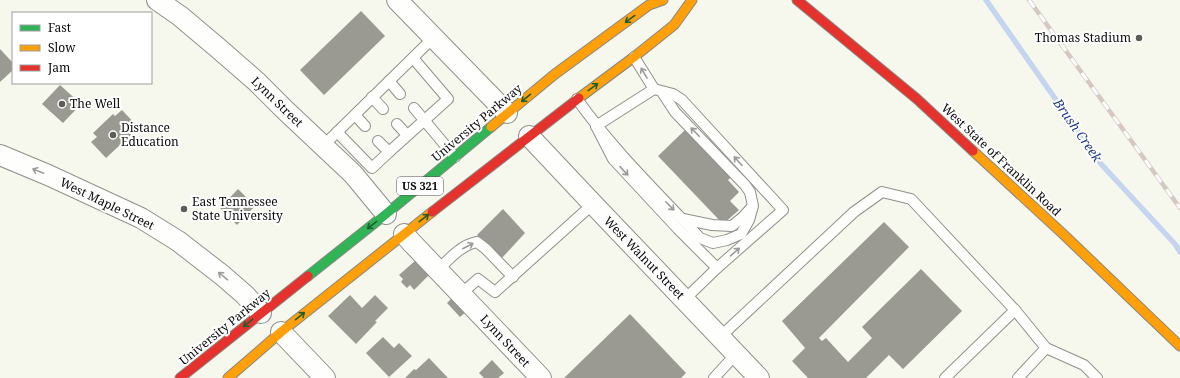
<svg xmlns="http://www.w3.org/2000/svg" width="1180" height="378" viewBox="0 0 1180 378" font-family="'Noto Serif',serif">
  <rect width="100%" height="100%" fill="#f7f8ed"/>
  <g fill="none" stroke-linecap="round" stroke-linejoin="round">
    <!-- stream -->
    <polyline stroke="#c5d5f0" stroke-width="5.5" points="986,0 1101,164 1175,244 1180,252"/>
  </g>
  <!-- building -->
  <g fill="#9a9a93">
    <polygon points="361,11 385,36 324,95 300,70"/>
    <polygon points="0,49 13,63 13,70 0,82"/>
    <polygon points="60,85 81,104 63,123 42,104"/>
    <polygon points="122,110 137,126 132,130 134,132 106,158 91,142 97,137 93,133 113,114 115,116"/>
    <polygon points="685,130 731,177 728,180 739,192 730,201 739,210 723,224 658,156"/>
    <polygon points="238,189 255,206 237,225 220,208"/>
    <polygon points="503,209 525,233 501,259 477,235"/>
    <polygon points="884,222 909,247 819,338 822,341 826,338 848,362 872,338 862,327 921,269 962,311 903,369 889,355 866,378 808,378 792,361 805,348 782,321"/>
    <polygon points="416,260 430,274 414,290 410,285 407,288 401,282 403,279 399,275"/>
    <polygon points="350,295 362,308 375,295 388,308 375,321 377,322 356,344 328,316"/>
    <polygon points="455,295 468,310 460,317 447,303"/>
    <polygon points="630,314 686,373 681,378 564,378"/>
    <polygon points="383,337 394,348 399,343 412,356 389,377 366,353"/>
    <polygon points="429,358 448,378 405,378 414,369 416,370"/>
    <polygon points="492,360 504,373 498,378 484,378 479,373"/>
  </g>
  <g fill="none" stroke-linecap="round" stroke-linejoin="round">
    <!-- lane casing -->
    <g stroke="#90918c" stroke-width="12">
      <g id="lane">
        <polyline points="389,81 400,94"/>
        <polyline points="372,97 383,109"/>
        <path d="M577 99C613 150 657 192 700 238L713 243 727 240 741 234 749 220 753 206 750 192 745 185 675 112 662 92"/>
        <polyline points="414,108 455,157"/>
        <polyline points="355,115 365,126"/>
        <polyline points="397,124 407,135"/>
        <polyline points="596,126 613,159 678,229 717,268 783,210 682,100 673,94 654,89 634,57"/>
        <polyline points="596,126 654,89"/>
        <polyline points="337,132 372,168 389,152 448,99 413,58"/>
        <polyline points="378,141 389,152"/>
        <polyline points="323,146 433,38"/>
        <polyline points="683,219 712,225 732,226 743,217 751,208"/>
        <path d="M438 270C449 259 461 245 477 242L486 249 513 277"/>
        <polyline points="461,294 478,279 495,292 593,204"/>
        <polyline points="684,300 717,268"/>
        <polyline points="1015,310 1046,348 1018,378"/>
        <polyline points="720,337 854,212 882,192 911,199 1015,310 945,378"/>
        <polyline points="1046,348 1084,365 1097,378"/>
        <polyline points="714,378 736,354"/>
      </g>
    </g>
    <!-- street casing -->
    <g stroke="#90918c" stroke-width="22">
      <g id="street">
        <polyline points="157,0 180,16 218,48 257,82 285,110 353,174 386,214"/>
        <polyline points="397,0 507,113"/>
        <polyline points="529,136 593,204 759,378"/>
        <polyline points="0,155 48,175 141,218 178,241 222,275 245,295 261,313"/>
        <polyline points="404,234 412,243 541,378"/>
        <polyline points="281,332 325,378"/>
      </g>
    </g>
    <!-- fast casing -->
    <g stroke="#878782" stroke-width="11">
      <polyline id="fast" points="308,276 386,214 491,127"/>
    </g>
    <!-- slow casing -->
    <g stroke="#878782" stroke-width="11">
      <g id="slow">
        <polyline points="579,98 634,57 674,25 692,0"/>
        <polyline points="491,127 555,74 649,5 663,0"/>
        <polyline points="973,151 1062,233 1180,346"/>
        <polyline points="228,378 281,332 432,212"/>
      </g>
    </g>
    <!-- jam casing -->
    <g stroke="#878782" stroke-width="11">
      <g id="jam">
        <polyline points="797,0 917,99 973,151"/>
        <polyline points="432,212 579,98"/>
        <polyline points="180,378 308,276"/>
      </g>
    </g>
    <!-- lane -->
    <use href="#lane" stroke="#fefefc" stroke-width="10"/>
    <!-- street -->
    <use href="#street" stroke="#fefefc" stroke-width="20"/>
    <!-- fast -->
    <use href="#fast" stroke="#30b455" stroke-width="9"/>
    <!-- slow -->
    <use href="#slow" stroke="#ff9f0a" stroke-width="9"/>
    <!-- jam -->
    <use href="#jam" stroke="#e5322d" stroke-width="9"/>
    <!-- rail casing -->
    <g stroke="#d4c8c3" stroke-width="4.5">
      <polyline id="rail" points="1029,0 1180,208"/>
    </g>
    <!-- rail -->
    <use href="#rail" stroke="#fff" stroke-width="3" stroke-dasharray="9" stroke-linecap="butt"/>
  </g>
  <!-- one-way arrows -->
  <defs><path id="oneway-shaft" d="M-6 0H5M1.5-3L5.5 0L1.5 3" fill="none" stroke-width="1.6" stroke-linecap="round" stroke-linejoin="round"/></defs>
  <g stroke="#1c5e2f">
    <use href="#oneway-shaft" transform="translate(630 19) rotate(144)"/>
    <use href="#oneway-shaft" transform="translate(593 87) rotate(-36)"/>
    <use href="#oneway-shaft" transform="translate(526 98) rotate(140)"/>
    <use href="#oneway-shaft" transform="translate(424 218) rotate(-38)"/>
    <use href="#oneway-shaft" transform="translate(372 225) rotate(142)"/>
    <use href="#oneway-shaft" transform="translate(300 316) rotate(-39)"/>
    <use href="#oneway-shaft" transform="translate(248 323) rotate(141)"/>
  </g>
  <g stroke="#9c9c9b">
    <use href="#oneway-shaft" transform="translate(644 73) rotate(-121)"/>
    <use href="#oneway-shaft" transform="translate(695 132) rotate(-134)"/>
    <use href="#oneway-shaft" transform="translate(738 161) rotate(-132)"/>
    <use href="#oneway-shaft" transform="translate(38 171) rotate(-158)"/>
    <use href="#oneway-shaft" transform="translate(624 171) rotate(47)"/>
    <use href="#oneway-shaft" transform="translate(670 206) rotate(46)"/>
    <use href="#oneway-shaft" transform="translate(468 246) rotate(-27)"/>
    <use href="#oneway-shaft" transform="translate(735 252) rotate(-41)"/>
    <use href="#oneway-shaft" transform="translate(223 276) rotate(-141)"/>
  </g>
  <!-- markers -->
  <g fill="#5c5d59" stroke="#fff" stroke-width="1.5">
    <circle cx="1139" cy="38" r="4"/>
    <circle cx="62" cy="104" r="4"/>
    <circle cx="113" cy="135" r="4"/>
    <circle cx="184" cy="209" r="4"/>
  </g>
  <g text-anchor="middle" stroke-width="4" stroke-linejoin="round" paint-order="stroke">
    <!-- shield labels -->
    <rect fill="#fff" stroke="#535353" stroke-width="1" x="397" y="177" width="46" height="18" rx="3"/>
    <g font-size="11" font-weight="bold" fill="#090909">
      <text x="420" y="190">US 321</text>
    </g>
    <!-- poi labels -->
    <g font-size="12" fill="#090909" stroke="#fff" text-anchor="start">
      <text x="1131" y="42" text-anchor="end">Thomas Stadium</text>
      <text x="70" y="108">The Well</text>
      <text x="121" y="132">Distance<tspan x="121" dy="14">Education</tspan></text>
      <text x="192" y="206">East Tennessee<tspan x="192" dy="14">State University</tspan></text>
    </g>
    <!-- street labels -->
    <g font-size="12" fill="#090909" stroke="#fff">
      <text transform="translate(277 102) rotate(44)" y="4">Lynn Street</text>
      <text transform="translate(477 123) rotate(-40)" y="4">University Parkway</text>
      <text transform="translate(1001 160) rotate(43)" y="4">West State of Franklin Road</text>
      <text transform="translate(107 204) rotate(26)" y="4">West Maple Street</text>
      <text transform="translate(644 258) rotate(46)" y="4">West Walnut Street</text>
      <text transform="translate(225 327) rotate(-39)" y="4">University Parkway</text>
      <text transform="translate(505 341) rotate(47)" y="4">Lynn Street</text>
    </g>
    <!-- water labels -->
    <g font-size="13" font-style="italic" fill="#1e3c90" stroke="#fff">
      <text transform="translate(1078 130) rotate(55)" y="5">Brush Creek</text>
    </g>
  </g>
  <!-- legend -->
  <rect x="12" y="12" width="140" height="72" fill="#ffffff" stroke="#9d9d9d"/>
  <rect x="20" y="25" width="20" height="6" fill="#30b455" stroke="#9d9d9d"/>
  <text x="48" y="32" font-size="12" fill="#090909">Fast</text>
  <rect x="20" y="45" width="20" height="6" fill="#ff9f0a" stroke="#9d9d9d"/>
  <text x="48" y="52" font-size="12" fill="#090909">Slow</text>
  <rect x="20" y="65" width="20" height="6" fill="#e5322d" stroke="#9d9d9d"/>
  <text x="48" y="72" font-size="12" fill="#090909">Jam</text>
</svg>
